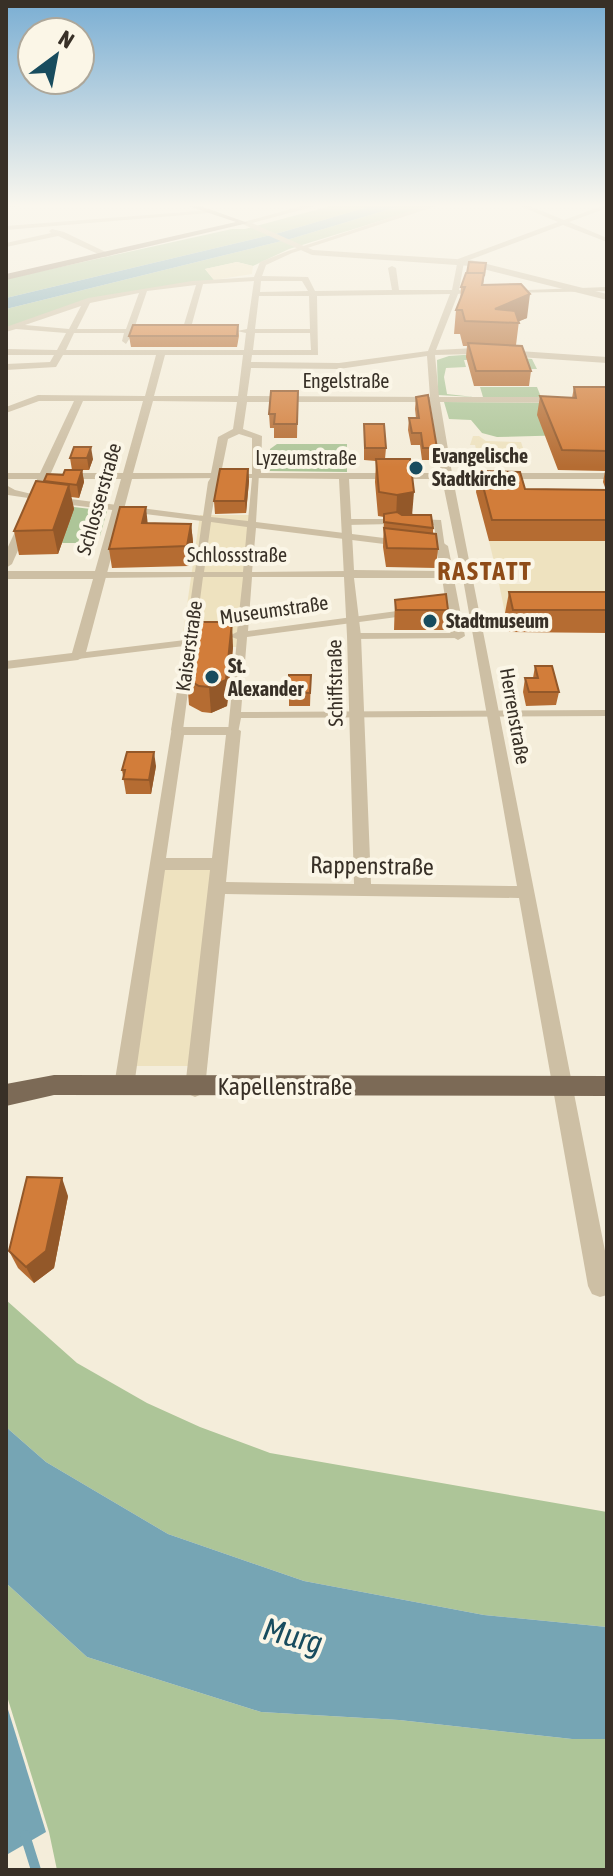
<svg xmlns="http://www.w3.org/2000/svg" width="613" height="1876" viewBox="0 0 613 1876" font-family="'Asap Condensed',sans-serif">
  <rect width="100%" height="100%" fill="#f4edda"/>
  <!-- green -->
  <g fill="#adc598">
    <polygon points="338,204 378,204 279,233 6,298 6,279 232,229 245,229"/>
    <polygon points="407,204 435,204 289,249 253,266 237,262 205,269 214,280 89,299 6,328 6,309 290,239"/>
    <polygon points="477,354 532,359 537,369 524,369 520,360 464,360 466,367 446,368 444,377 447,394 474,397 438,395 437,360 449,356"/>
    <polygon points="480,387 537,387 541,397 483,397"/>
    <polygon points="444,402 558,403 571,435 497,437 482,433 471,420 449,419"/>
    <polygon points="277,444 347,444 347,472 268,471 270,449"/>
    <polygon points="74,507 107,511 100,536 80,536 78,543 62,543"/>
    <polygon points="6,1300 77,1363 147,1403 200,1427 270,1453 607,1512 607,1627 484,1615 304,1581 168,1534 46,1462 6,1427"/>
    <polygon points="6,1583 87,1657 261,1712 399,1720 572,1739 607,1739 607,1870 57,1870 49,1832 6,1693"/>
  </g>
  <!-- plaza -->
  <g fill="#eee2bf">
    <polygon points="237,262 253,266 252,274 214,280 205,269"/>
    <polygon points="473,436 479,436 486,441 521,442 527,460 522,461 522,465 510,465 509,462 479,460 475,445 470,445"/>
    <polygon points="200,515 255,515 246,647 181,647"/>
    <polygon points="607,540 607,614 505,613 499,584 523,584 518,566 495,566 489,541"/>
    <polygon points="156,864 220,864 198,1066 127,1066"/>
  </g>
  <!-- water -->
  <g fill="#76a5b4">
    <polygon points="378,204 407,204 290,239 6,309 6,298 279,233"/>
    <polygon points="6,1427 46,1462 168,1534 304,1581 484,1615 607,1627 607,1739 572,1739 399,1720 261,1712 87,1657 6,1583"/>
    <polygon points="6,1703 46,1832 8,1854 6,1845"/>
  </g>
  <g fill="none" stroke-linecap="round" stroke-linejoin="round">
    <!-- stream -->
    <polyline stroke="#76a5b4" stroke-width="10" points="25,1835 36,1870"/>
    <!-- pedestrian -->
    <g fill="#cdbfa4" fill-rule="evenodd">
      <path d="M213 474H259L256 522 400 540 405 543 400 546 256 528 252 572 348 571 353 574 348 577H252L248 631 412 609 417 612 412 615 247 637 241 712 607 710V716L241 718 238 733H230L228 731 237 639 229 636 237 632 243 577H203L195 638 203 641 194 645 183 730 177 733 173 732 171 730 184 646 78 659 73 656 78 653 185 640 194 577 99 578 94 575 99 572H195L202 521 55 503 51 500 55 497 203 516 208 482ZM218 478H252L248 521 211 517ZM211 522 247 527 243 572H204Z"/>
      <polygon points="390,519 393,520 393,524 346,525 342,522 346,519"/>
      <polygon points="414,519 441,520 445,548 437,546 434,525 411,524 411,520"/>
      <polygon points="458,633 463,636 462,638 354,639 349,636 354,633"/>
    </g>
    <!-- minor -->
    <g fill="#cdbfa4" fill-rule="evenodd">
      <polygon points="6,204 38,204 6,208"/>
      <path d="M432 204H443L292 253 266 265 262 276 308 277 315 291 392 290 388 268 392 266 396 268 399 290H452L458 259 558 222 515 204H525L564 220 607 204V208L569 222 607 238V242L563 225 464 262 459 290 469 292 458 294 436 350 475 348 607 357V363L475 354 435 355 439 397H607V403L440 402 452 473H607V479H453L607 1261V1295L600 1297 592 1294 588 1286 519 898 225 894 205 1088 202 1094 195 1097 188 1094 185 1088 210 870H165L134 1086 131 1092 124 1095 117 1092 114 1086 172 727H234L241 731 226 882 354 884 347 636 339 479 252 478V438L239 434 228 439 220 478 132 479 85 656 78 660 6 669V661L72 653 93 579H6V571H95L121 479H48L41 485 36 482 37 479H6V473H40L74 401H39L6 413V407L38 395 145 396 156 355H63L56 367 6 370V364L50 362 54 355H6V349L57 350 66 333 16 329 6 332V327L88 298 192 281 254 277 260 262 288 251ZM254 281 247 329 237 331 246 333 244 350H66L74 333H124L122 341 126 344 133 333H158L155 329H134L147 291 196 285 182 331 186 333 190 331 203 284ZM261 281H302L308 291 260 292ZM139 293 126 329H77L90 303ZM450 294 428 351 339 363 251 362 252 355H318L317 296ZM259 296H309L310 329H255ZM81 306 69 329 25 325ZM255 333H310L311 350H253ZM165 355H243L238 396H154ZM427 356 430 397 247 396 251 368 339 369ZM83 401H143L123 473H51ZM153 401 237 402 233 429 218 437 211 473H133ZM247 402H430L441 473H261L262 436 243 429ZM349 479H442L461 571H453L448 546 442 542 436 546 440 571 354 570ZM354 578H442L451 636 458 640 465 636 454 579H463L517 886 371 884 361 636ZM184 735H226L212 858H166Z"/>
      <polygon points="211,210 209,213 6,230 6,226"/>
      <polygon points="52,229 64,232 112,255 105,257 58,236 6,247 6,243 51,233 49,231"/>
      <polygon points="607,287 607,291 503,293 499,291"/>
      <polygon points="6,485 15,490 40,496 35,499 8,495"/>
      <polygon points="21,519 31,521 12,564 6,568 6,551"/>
    </g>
    <!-- tertiary -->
    <polygon fill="#cdbfa4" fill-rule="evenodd" points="309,204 323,204 252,223 313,250 471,260 607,294 607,300 471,266 312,255 240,223"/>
    <!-- secondary -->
    <polygon fill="#a18e76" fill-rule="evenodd" points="182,204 195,204 248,223 6,280 6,274 236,222"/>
    <!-- primary -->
    <polygon fill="#7c6a56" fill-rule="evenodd" points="54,1075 607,1076 607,1096 54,1095 6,1106 6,1084"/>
  </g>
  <!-- wall -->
  <g fill="#b56c32">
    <polygon points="486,263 483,285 527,318 519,321 516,345 531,371 529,386 474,386 466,357 467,346 463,346 460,334 454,334 456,310 460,302 461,287"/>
    <polygon points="238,325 239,336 237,347 131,347 129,336"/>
    <polygon points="574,387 607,387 607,541 489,541 476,492 479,471 525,489 606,490 603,482 605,471 558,470 537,415 540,396 572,398"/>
    <polygon points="298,391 297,438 274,438 274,428 270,428 269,414"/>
    <polygon points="416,397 437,448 436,460 422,460 420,445 411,445 408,430 409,418 416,418 415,409"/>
    <polygon points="364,424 386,448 385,459 413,515 433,528 433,534 438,549 436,568 386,567 383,547 384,517 378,516 375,482 376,461 364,460"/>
    <polygon points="74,447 93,459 89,470 82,470 84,482 79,498 71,497 74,509 58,554 19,555 14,531 44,482 63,475 72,470 70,458"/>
    <polygon points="248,469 249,481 246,513 215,514 214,501"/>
    <polygon points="148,523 191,524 193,542 189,566 112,568 109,549"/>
    <polygon points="509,592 607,592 607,633 509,632 505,613"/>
    <polygon points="395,600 448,610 446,630 394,630"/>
    <polygon points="233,647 227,706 211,713 202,712 189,705 187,679"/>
    <polygon points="535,666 559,692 556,705 526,706 523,692 525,678 533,678"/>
    <polygon points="289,675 311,675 310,706 289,706"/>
    <polygon points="156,766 151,794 126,794 122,770"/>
    <polygon points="68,1196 54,1268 34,1283 18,1268 9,1251"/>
  </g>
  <!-- shaded-wall -->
  <g fill="#935829">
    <polygon points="530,294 527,318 515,323 495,309"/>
    <polygon points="91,447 93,459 89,470 87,458"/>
    <polygon points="248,469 249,481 246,513 245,501"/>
    <polygon points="82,470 84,482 79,498 77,485"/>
    <polygon points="69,485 74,509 58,554 53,530"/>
    <polygon points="414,492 412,516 396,519 397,495"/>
    <polygon points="146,507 148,526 142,523"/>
    <polygon points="191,524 193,542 189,566 187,546"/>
    <polygon points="232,622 233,647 227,706 211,713 209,687"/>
    <polygon points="154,752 156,766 151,794 149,780"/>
    <polygon points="62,1178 68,1196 54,1268 34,1283 26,1267"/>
  </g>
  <!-- building -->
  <g fill="#d27d3a" stroke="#935829" stroke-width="2">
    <polygon points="469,262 486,263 484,276 484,273 467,273"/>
    <polygon points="466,273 484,273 482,285 521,284 530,294 495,309 515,311 519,323 465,321 462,310 456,310 465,287 461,287"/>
    <polygon points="133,325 238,325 237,336 129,336"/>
    <polygon points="468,343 522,346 531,371 476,371"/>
    <polygon points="574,387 607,387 607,451 562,450 540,396 576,398"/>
    <polygon points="271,391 298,391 297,424 274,424 275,414 269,414"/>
    <polygon points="428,395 437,448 423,448 421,433 412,433 409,418 419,418 416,397"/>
    <polygon points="364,424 384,424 386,448 365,448"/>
    <polygon points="74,447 91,447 87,458 70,458"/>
    <polygon points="376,459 410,459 414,492 397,495 379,492"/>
    <polygon points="220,469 248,469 245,501 214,501"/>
    <polygon points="65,470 82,470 77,485 44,481 47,474 63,475"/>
    <polygon points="479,471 520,472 525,489 607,490 607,520 492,520"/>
    <polygon points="36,481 69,485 53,530 14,531"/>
    <polygon points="120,507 146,507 142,523 191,524 187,546 109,549"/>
    <polygon points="397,512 402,515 431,515 433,528 384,522 384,514"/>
    <polygon points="384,528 436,534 438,549 387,548"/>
    <polygon points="509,592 607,592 607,610 513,610"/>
    <polygon points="446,594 448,610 396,610 395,600"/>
    <polygon points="194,622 232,622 226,680 209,687 199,686 187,679"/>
    <polygon points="535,666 552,666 559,692 529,692 525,678 538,678"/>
    <polygon points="289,675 311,675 310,693 289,692"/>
    <polygon points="127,752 154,752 149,780 123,779 125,770 122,770"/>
    <polygon points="27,1177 62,1178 46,1251 26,1267 9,1251"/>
  </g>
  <!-- sky -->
  <linearGradient id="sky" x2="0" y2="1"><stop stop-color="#7aaed3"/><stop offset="0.44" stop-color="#faf7ee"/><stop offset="1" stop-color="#faf7ee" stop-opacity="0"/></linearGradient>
  <rect width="613" height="467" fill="url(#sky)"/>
  <!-- markers -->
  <g fill="#184c5e" stroke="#fbf6e7" stroke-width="3">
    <circle cx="416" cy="468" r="8"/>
    <circle cx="430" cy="621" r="8"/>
    <circle cx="212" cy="677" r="8"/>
  </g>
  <g text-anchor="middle" stroke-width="8" stroke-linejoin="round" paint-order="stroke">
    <!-- far-street labels -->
    <g font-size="20" fill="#383027" stroke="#fbf6e7">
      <text x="346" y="388">Engelstraße</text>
      <text x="306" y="465">Lyzeumstraße</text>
      <text transform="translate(99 499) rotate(-74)" y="7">Schlosserstraße</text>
      <text x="237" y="562">Schlossstraße</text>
      <text transform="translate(274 610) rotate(-8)" y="7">Museumstraße</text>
      <text transform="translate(189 646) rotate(-82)" y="7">Kaiserstraße</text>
      <text transform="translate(335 683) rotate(-91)" y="7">Schiffstraße</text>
      <text transform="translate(515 716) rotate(80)" y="7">Herrenstraße</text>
    </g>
    <!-- far-poi labels -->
    <g font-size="20" font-weight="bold" fill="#383027" stroke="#fbf6e7" text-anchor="start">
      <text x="432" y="463">Evangelische<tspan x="432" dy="23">Stadtkirche</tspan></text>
      <text x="446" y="628">Stadtmuseum</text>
      <text x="228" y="673">St.<tspan x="228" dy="23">Alexander</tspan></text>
    </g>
    <!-- street labels -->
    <g font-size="24" fill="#383027" stroke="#fbf6e7">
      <text transform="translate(372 866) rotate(1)" y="8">Rappenstraße</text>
      <text x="285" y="1095">Kapellenstraße</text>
    </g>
    <!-- far-district labels -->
    <g font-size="26" font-weight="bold" letter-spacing="2" fill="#8f4c18" stroke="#fbf6e7">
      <text x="485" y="580">RASTATT</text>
    </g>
    <!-- near-water labels -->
    <g font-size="32" font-style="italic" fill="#184c5e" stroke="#fbf6e7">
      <text transform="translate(293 1636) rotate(15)" y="11">Murg</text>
    </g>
  </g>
  <!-- border -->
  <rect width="613" height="1876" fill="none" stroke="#383027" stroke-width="16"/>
  <!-- north arrow -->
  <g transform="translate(56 56) rotate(32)"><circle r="38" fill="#fbf6e7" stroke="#ada79a" stroke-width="2"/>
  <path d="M0-6L14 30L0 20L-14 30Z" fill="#184c5e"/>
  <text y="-12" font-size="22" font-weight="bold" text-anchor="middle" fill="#383027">N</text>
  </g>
</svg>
